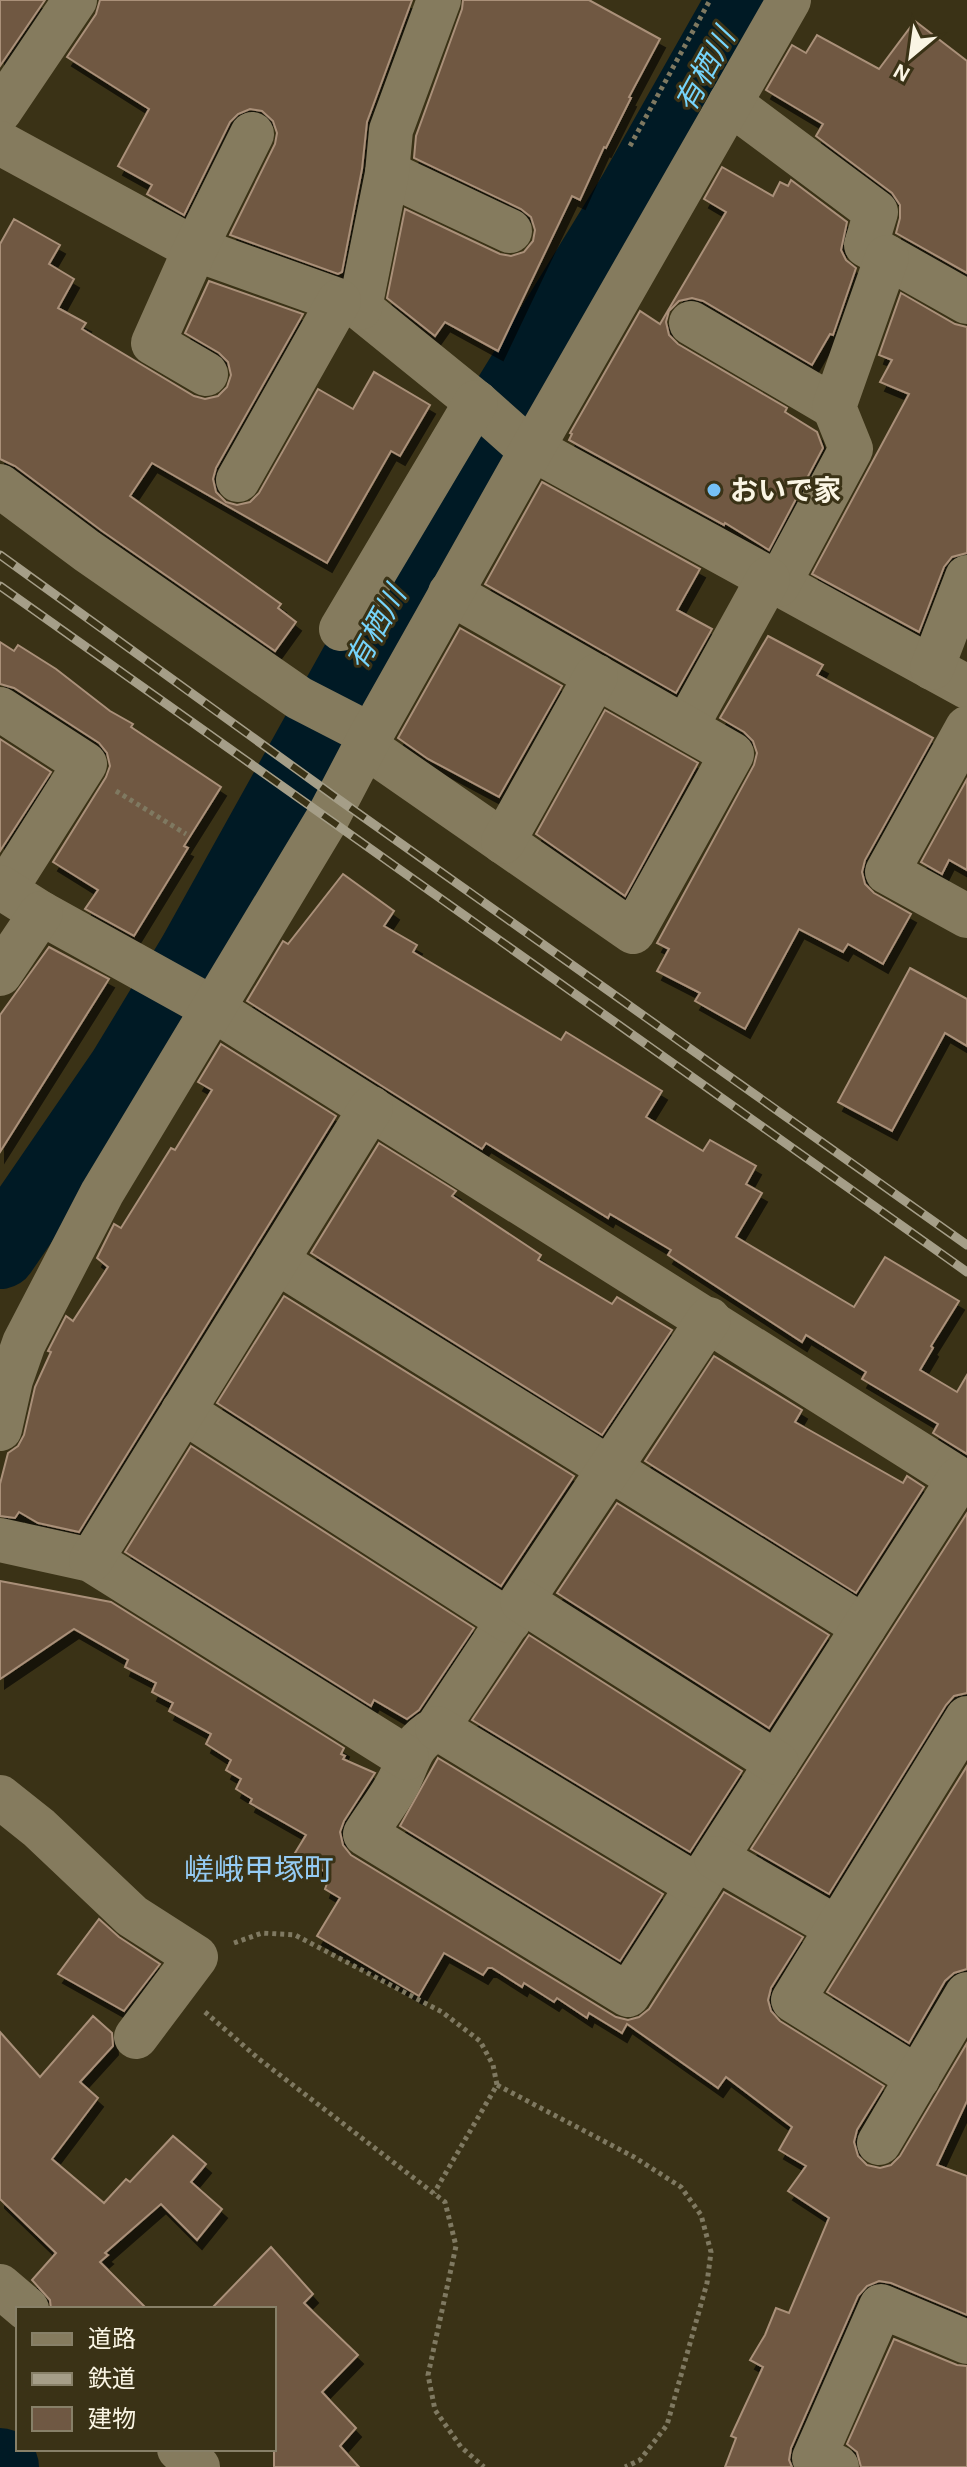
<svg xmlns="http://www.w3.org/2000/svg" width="967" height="2467" viewBox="0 0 967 2467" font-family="'Alegreya Sans','Noto Sans JP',sans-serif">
  <defs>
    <filter id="shadow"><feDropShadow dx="5" dy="9" stdDeviation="0" flood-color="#0009"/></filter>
  </defs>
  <rect width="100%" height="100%" fill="#3a3216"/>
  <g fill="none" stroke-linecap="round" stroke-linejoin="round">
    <!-- river -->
    <g stroke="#001a25" stroke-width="74">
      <polyline points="0,1252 125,1070 194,956 464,471 635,193 744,0"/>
      <polyline points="0,2465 2,2467"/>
    </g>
  </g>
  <!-- building -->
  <g fill="#6f5843" stroke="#aa9079" stroke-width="2" filter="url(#shadow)">
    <polygon points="0,0 45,0 0,66"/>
    <polygon points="100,0 412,0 367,122 362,169 342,272 338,274 230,235 275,144 277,133 273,121 262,111 250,109 238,114 230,122 184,215 147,194 152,185 118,166 149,109 67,57 96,14"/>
    <polygon points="463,0 589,0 660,39 629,97 631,98 606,148 604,147 580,200 572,196 498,351 445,322 435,336 387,298 405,209 500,254 511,256 524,252 533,241 535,230 531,217 521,209 414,158 416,136 462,9"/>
    <polygon points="915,21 967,61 967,273 896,233 900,218 900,205 892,193 816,136 823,124 766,90 792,45 806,53 817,35 879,69"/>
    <polygon points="722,167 773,196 780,182 788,186 791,180 847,222 841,250 846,260 856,268 833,335 830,334 812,365 703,301 692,298 679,301 669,311 666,322 669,335 678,344 787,408 785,412 817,432 823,448 769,550 725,523 724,525 569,440 572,434 570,433 640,311 660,324 726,212 704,199"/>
    <polygon points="14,219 60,245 49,264 74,279 58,308 86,323 82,329 194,396 205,399 218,396 227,387 231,375 228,362 219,353 185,333 209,281 303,314 216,468 213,479 216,492 226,502 237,505 250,502 259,493 318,389 353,409 374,372 430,405 400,456 391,451 327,563 152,463 130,496 281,604 278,608 296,622 275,651 102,531 15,466 0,459 0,244"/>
    <polygon points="901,293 955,324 967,327 967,553 952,557 944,567 919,632 812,574 909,394 880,382 892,360 879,355"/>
    <polygon points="542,482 700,569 677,610 712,629 676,693 485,584"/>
    <polygon points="460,628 562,686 499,797 428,759 398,738"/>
    <polygon points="768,636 823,665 817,675 933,738 865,860 862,872 865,884 874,893 911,914 883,964 848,944 843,952 799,929 745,1029 695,1001 700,993 657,971 669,949 657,943 754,765 757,753 753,741 744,732 720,718"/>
    <polygon points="0,642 14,651 18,645 56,669 110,711 133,724 131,727 221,787 184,846 188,848 134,936 85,909 98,890 53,862 106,777 110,766 107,753 99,743 14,688 0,684"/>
    <polygon points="605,710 698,763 625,896 536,834"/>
    <polygon points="0,739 51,772 0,851"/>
    <polygon points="967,779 967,870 949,860 942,874 921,862"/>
    <polygon points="343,874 394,911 384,926 417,945 413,952 561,1040 566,1032 662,1091 646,1117 703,1151 710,1140 756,1166 746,1184 762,1193 736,1237 854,1307 885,1257 959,1301 931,1346 933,1348 920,1370 957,1392 967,1375 967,1454 933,1433 938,1424 862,1379 866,1372 806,1335 802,1342 668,1255 671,1250 610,1214 608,1218 486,1143 482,1149 247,1001 283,941 288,944"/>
    <polygon points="49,947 109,979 0,1152 0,1015"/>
    <polygon points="910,968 967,999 967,1046 945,1033 892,1131 838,1102"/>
    <polygon points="221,1044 336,1116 79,1532 38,1523 19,1512 15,1518 0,1516 0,1484 8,1453 18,1446 24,1435 35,1387 51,1352 48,1351 66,1316 73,1321 108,1267 97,1258 114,1224 121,1228 171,1148 175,1150 212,1090 198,1082"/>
    <polygon points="379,1143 456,1191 452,1196 541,1255 538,1260 612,1304 617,1297 672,1330 602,1435 311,1253"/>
    <polygon points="284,1296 574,1476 501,1586 217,1403"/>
    <polygon points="714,1356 802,1410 795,1422 903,1483 907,1476 924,1487 856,1593 645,1461"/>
    <polygon points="191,1446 474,1628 419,1710 407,1719 374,1700 371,1706 125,1552"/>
    <polygon points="617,1503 829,1635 769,1728 557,1593"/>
    <polygon points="967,1513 967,1693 954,1696 946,1705 829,1894 751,1849"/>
    <polygon points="0,1581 111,1602 344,1748 341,1754 345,1756 343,1759 375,1773 344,1821 340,1832 343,1845 351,1855 616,2017 628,2020 639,2017 649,2009 724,1892 803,1937 771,1988 768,2000 771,2011 780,2021 884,2086 857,2130 854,2142 858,2156 867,2165 880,2168 891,2165 900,2156 967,2043 967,2101 937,2165 967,2176 967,2315 891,2283 879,2281 867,2286 858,2296 791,2448 789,2460 792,2467 725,2467 736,2438 731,2436 763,2367 750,2360 765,2335 776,2308 789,2313 829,2218 788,2191 806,2166 779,2150 792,2127 726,2077 718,2088 627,2024 622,2033 589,2013 587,2018 557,1998 554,2002 524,1983 522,1987 492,1968 488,1968 483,1975 444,1953 419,1996 317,1936 340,1898 325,1889 330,1875 295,1853 306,1835 250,1803 252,1799 236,1789 241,1779 226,1770 231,1760 206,1744 211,1734 169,1711 173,1703 152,1692 156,1683 125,1667 128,1660 74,1629 0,1679"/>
    <polygon points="529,1635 742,1771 690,1852 472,1720"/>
    <polygon points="438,1758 663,1894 620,1961 400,1826"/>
    <polygon points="967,1766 967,1969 954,1973 945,1981 909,2043 827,1992"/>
    <polygon points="99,1919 119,1937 160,1964 124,2011 58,1974"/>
    <polygon points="93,2016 112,2033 113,2046 80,2082 98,2098 52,2159 104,2203 126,2179 130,2182 173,2136 206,2164 191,2182 222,2209 197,2240 161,2204 105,2253 108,2255 100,2262 147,2309 51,2309 50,2300 32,2280 56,2253 0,2199 0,2032 40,2077"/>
    <polygon points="271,2247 313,2294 304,2303 358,2355 322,2392 356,2428 340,2446 359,2467 274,2467 274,2309 211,2309"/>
    <polygon points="894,2339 957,2365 967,2366 967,2467 861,2467 857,2452 847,2444"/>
  </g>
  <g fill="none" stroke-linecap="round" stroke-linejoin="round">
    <!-- path -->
    <g stroke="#7f7961" stroke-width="5" stroke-dasharray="4 4" stroke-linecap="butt">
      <polyline points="630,146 710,0"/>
      <polyline points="116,791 186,834"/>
      <polyline points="234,1943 262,1933 295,1935 442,2012 480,2041 493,2065 497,2085 434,2193"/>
      <polyline points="205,2012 259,2059 445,2202 456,2246 428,2375 435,2410 461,2447 484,2467"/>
      <polyline points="497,2085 634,2157 681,2187 701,2215 711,2252 707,2283 667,2425 640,2460 625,2467"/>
    </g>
    <!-- minor -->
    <g stroke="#857b5e" stroke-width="44">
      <polyline points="730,103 876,212 866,245 967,302"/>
      <polyline points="0,111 75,0"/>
      <polyline points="0,143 195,249 360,308 476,402 522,443 967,687"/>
      <polyline points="387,173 510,231"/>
      <polyline points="360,308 387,173 391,130 439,0"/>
      <polyline points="691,323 834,407"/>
      <polyline points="206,374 153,343 195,249 252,134"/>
      <polyline points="238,480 339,301"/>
      <polyline points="0,486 87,551 299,698 371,735"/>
      <polyline points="778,585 851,449 834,407 887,257"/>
      <polyline points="341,629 476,402"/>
      <polyline points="932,668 967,577"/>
      <polyline points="0,709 85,764 5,890"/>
      <polyline points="686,727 768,579"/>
      <polyline points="967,728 887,872 967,916"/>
      <polyline points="365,746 633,932 732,754 450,593"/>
      <polyline points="503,842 596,676"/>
      <polyline points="0,887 41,913 205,1004 967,1484"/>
      <polyline points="0,974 41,913"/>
      <polyline points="276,1261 864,1627"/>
      <path d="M709 1319 437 1728C412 1743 411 1754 400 1779 391 1798 376 1816 365 1834L628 1995 959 1479"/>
      <polyline points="183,1411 509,1621"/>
      <polyline points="0,1429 11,1380 24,1343 102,1193 327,819 371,735 532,449 789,0"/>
      <polyline points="0,1540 91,1560 407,1758"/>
      <polyline points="91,1560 371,1108"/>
      <polyline points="522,1601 777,1763"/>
      <polyline points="437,1728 698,1886"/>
      <polyline points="0,1797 39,1828 132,1916 196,1957 136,2037"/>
      <polyline points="716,1858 837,1928"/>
      <polyline points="918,2078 793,2000 967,1718"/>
      <polyline points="879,2143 967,1994"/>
      <polyline points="0,2286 27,2309"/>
      <polyline points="179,2449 198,2467"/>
      <polyline points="837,2467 814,2458 881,2306 967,2342"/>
    </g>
    <!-- rail casing -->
    <g stroke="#a59e88" stroke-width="9">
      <g id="rail">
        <polyline points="0,555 338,799 967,1245"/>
        <polyline points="0,586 967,1272"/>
      </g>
    </g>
    <!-- rail -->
    <use href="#rail" stroke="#3a3216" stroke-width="6" stroke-dasharray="18" stroke-linecap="butt"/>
  </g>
  <!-- markers -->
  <circle fill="#75c0f6" stroke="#3a3216" stroke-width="3" cx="714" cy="490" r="8"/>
  <g text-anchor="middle" stroke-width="6" stroke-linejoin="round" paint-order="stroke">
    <!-- poi labels -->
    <g font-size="28" font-weight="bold" fill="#faf5e4" stroke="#3a3216" text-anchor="start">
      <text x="730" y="500">おいで家</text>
    </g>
    <!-- water labels -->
    <g font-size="30" font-style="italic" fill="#76d4fb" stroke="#3a3216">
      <text transform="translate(705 70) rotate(-61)" y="10">有栖川</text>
      <text transform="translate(376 628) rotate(-61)" y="10">有栖川</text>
    </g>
    <!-- neighbourhood labels -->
    <g font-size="30" fill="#95cbf4" stroke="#3a3216">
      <text x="259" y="1880">嵯峨甲塚町</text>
    </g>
  </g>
  <!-- legend -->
  <rect x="16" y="2307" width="260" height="144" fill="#3a3216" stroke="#878068" stroke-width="2"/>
  <rect x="32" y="2333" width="40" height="12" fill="#857b5e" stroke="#878068" stroke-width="2"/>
  <text x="88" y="2347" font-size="24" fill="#faf5e4">道路</text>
  <rect x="32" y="2373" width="40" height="12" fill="#a59e88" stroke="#878068" stroke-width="2"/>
  <text x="88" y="2387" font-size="24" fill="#faf5e4">鉄道</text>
  <rect x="32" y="2407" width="40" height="24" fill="#6f5843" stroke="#878068" stroke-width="2"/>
  <text x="88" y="2427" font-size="24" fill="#faf5e4">建物</text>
  <!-- north arrow -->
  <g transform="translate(911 56) rotate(209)" stroke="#3a3216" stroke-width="6" paint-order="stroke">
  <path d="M0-6L14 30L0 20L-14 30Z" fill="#faf5e4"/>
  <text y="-12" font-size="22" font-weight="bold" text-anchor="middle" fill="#faf5e4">N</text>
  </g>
</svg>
